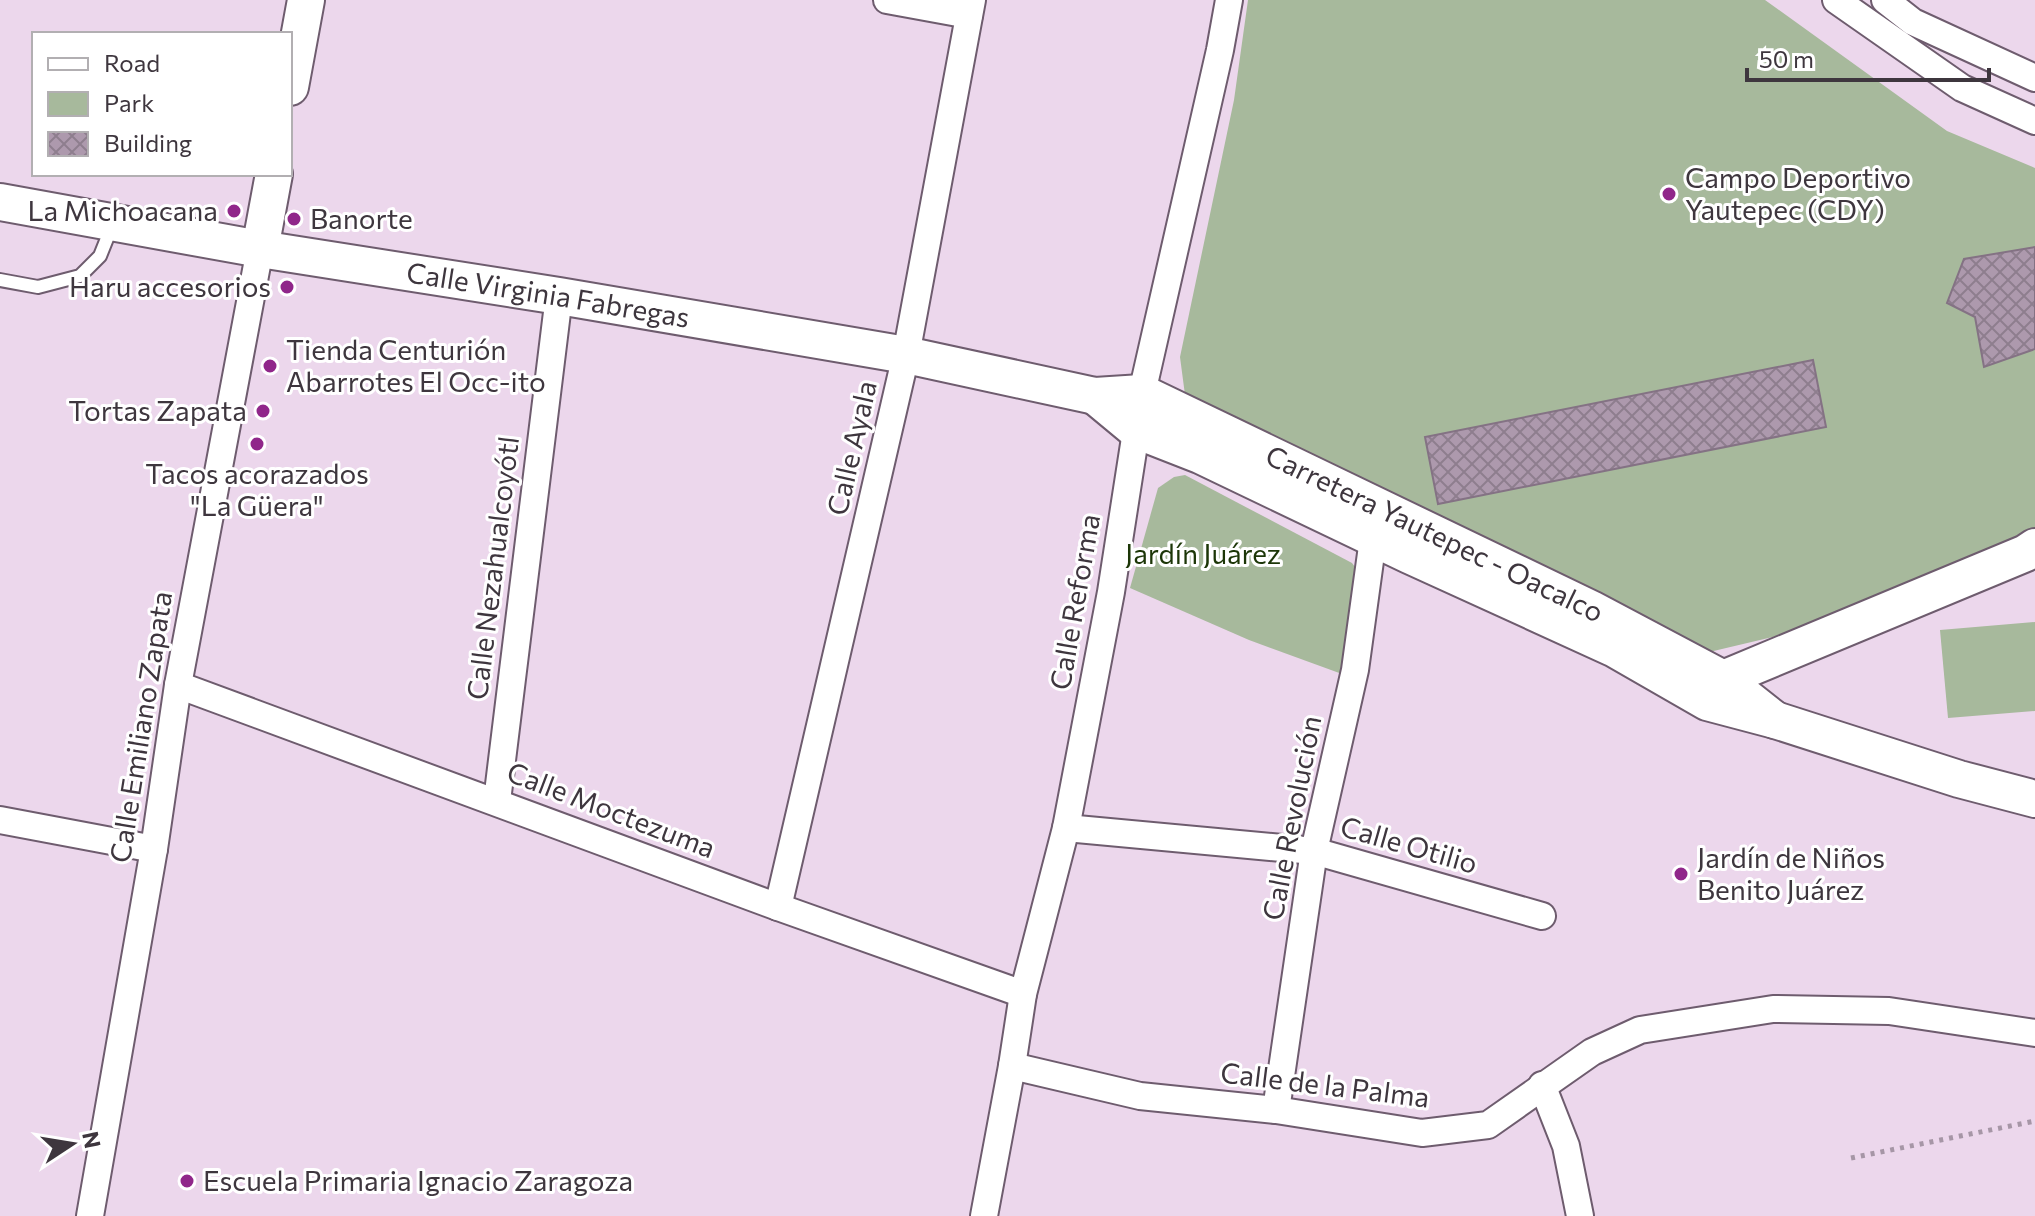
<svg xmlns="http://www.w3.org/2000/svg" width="2035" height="1216" viewBox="0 0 2035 1216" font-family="Commissioner,sans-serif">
  <defs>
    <pattern id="building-cross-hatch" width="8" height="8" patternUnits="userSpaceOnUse" patternTransform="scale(2)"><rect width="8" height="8" fill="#ad99ad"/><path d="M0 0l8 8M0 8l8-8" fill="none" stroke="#8e7e8e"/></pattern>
  </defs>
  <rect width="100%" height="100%" fill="#ecd7ec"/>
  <!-- green -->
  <g fill="#a7b99c">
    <polygon points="1248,0 1765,0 1947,131 2035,168 2035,531 1781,635 1684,658 1185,395 1180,357 1234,100"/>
    <polygon points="1185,475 1352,563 1358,571 1342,674 1249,640 1130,588 1158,488 1174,477"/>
    <polygon points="2035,622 2035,711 1948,718 1940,630"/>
  </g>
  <!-- building -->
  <g fill="url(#building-cross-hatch)" stroke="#847284" stroke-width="2">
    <polygon points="2035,247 2035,349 1984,367 1975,317 1947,303 1964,259"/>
    <polygon points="1813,360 1826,427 1438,504 1425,437"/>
  </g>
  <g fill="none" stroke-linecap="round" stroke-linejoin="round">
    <!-- lane casing -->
    <g stroke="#6e5c6e" stroke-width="16">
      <polyline id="lane" points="0,280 38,287 80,276 100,256 112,226"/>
    </g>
    <!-- street casing -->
    <g stroke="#6e5c6e" stroke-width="30">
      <g id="street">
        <polyline points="887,0 969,15"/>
        <polyline points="1836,0 1962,88 2035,121"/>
        <polyline points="1885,0 1913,22 2035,78"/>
        <polyline points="178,685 778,907 1023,994"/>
        <polyline points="497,801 559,296"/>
        <polyline points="0,820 154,849"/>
        <polyline points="1066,828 1314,851 1542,916"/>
        <polyline points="778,907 906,355 972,0"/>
        <polyline points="1012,1066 1140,1096 1276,1110 1422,1133 1488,1125 1592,1052 1640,1030 1773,1009 1889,1011 2035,1033"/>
        <polyline points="1542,1085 1566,1146 1580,1216"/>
        <polyline points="1276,1110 1314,851 1355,670 1373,539"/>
        <polyline points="90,1216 154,849 178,685 260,249"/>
        <polyline points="984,1216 1012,1066 1023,994 1066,828 1111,592 1142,393 1220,50 1229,0"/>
      </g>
    </g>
    <!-- secondary casing -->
    <g stroke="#6e5c6e" stroke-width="40">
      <g id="secondary">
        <polyline points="290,87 306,0"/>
        <path id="s1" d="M0 202 260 249 559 296 906 355 1095 396 1142 393 1591 609 1723 679 1775 720"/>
        <polyline points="260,249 274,174"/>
        <polyline points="1095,396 1136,430 1200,455 1409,555 1613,648 1707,702 1775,720 1959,779 2035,799"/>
        <polyline points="1712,695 1723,679 2026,553 2035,547"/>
      </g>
    </g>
    <!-- path -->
    <polyline stroke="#a696a6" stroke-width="5" stroke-dasharray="4 6" stroke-linecap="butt" points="1851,1158 2035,1121"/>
    <!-- lane -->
    <use href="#lane" stroke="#fff" stroke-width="12"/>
    <!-- street -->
    <use href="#street" stroke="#fff" stroke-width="26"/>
    <!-- secondary -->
    <use href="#secondary" stroke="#fff" stroke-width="36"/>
  </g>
  <!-- markers -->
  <g fill="#90268a" stroke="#fff" stroke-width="3">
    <circle cx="1669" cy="194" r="8"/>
    <circle cx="234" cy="211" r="8"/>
    <circle cx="294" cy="219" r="8"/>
    <circle cx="287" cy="287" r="8"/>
    <circle cx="270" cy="366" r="8"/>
    <circle cx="263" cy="411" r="8"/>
    <circle cx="257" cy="444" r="8"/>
    <circle cx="1681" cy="874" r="8"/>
    <circle cx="187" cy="1181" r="8"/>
  </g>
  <g text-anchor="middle" stroke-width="6" stroke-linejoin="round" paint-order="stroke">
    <!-- poi labels -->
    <g font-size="28" fill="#3e363e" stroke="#fff" text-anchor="start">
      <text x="1685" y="188">Campo Deportivo<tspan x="1685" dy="32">Yautepec (CDY)</tspan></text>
      <text x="218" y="221" text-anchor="end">La Michoacana</text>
      <text x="310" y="229">Banorte</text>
      <text x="271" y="297" text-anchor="end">Haru accesorios</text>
      <text x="286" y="360">Tienda Centurión<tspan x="286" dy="32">Abarrotes El Occ-ito</tspan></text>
      <text x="247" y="421" text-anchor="end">Tortas Zapata</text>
      <text x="257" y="484" text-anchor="middle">Tacos acorazados<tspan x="257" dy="32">"La Güera"</tspan></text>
      <text x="1697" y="868">Jardín de Niños<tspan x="1697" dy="32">Benito Juárez</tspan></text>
      <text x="203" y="1191">Escuela Primaria Ignacio Zaragoza</text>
    </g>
    <!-- street labels -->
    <g font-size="28" fill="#3e363e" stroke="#fff">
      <text dy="10" stroke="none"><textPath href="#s1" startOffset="556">Calle Virginia Fabregas</textPath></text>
      <text transform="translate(852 448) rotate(-77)" y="10">Calle Ayala</text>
      <text dy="10" stroke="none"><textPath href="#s1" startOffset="1484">Carretera Yautepec - Oacalco</textPath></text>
      <text transform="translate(493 568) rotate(-83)" y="10">Calle Nezahualcoyótl</text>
      <text transform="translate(1075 602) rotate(-80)" y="10">Calle Reforma</text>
      <text transform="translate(141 727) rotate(-81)" y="10">Calle Emiliano Zapata</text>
      <text transform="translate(611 810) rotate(21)" y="10">Calle Moctezuma</text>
      <text transform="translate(1292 818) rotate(-79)" y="10">Calle Revolución</text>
      <text transform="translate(1409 845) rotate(16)" y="10">Calle Otilio</text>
      <text transform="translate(1325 1085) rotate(7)" y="10">Calle de la Palma</text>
    </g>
    <!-- park labels -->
    <g font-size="28" fill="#1c3607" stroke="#fff">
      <text x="1203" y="564">Jardín Juárez</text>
    </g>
  </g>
  <!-- legend -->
  <rect x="32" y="32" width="260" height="144" fill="#ffffff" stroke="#b2afb2" stroke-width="2"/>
  <rect x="48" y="58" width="40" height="12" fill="#ffffff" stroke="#b2afb2" stroke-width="2"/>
  <text x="104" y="72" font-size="24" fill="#3e363e">Road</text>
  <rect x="48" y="92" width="40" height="24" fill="#a7b99c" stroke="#b2afb2" stroke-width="2"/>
  <text x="104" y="112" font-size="24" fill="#3e363e">Park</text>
  <rect x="48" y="132" width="40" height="24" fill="url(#building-cross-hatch)" stroke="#b2afb2" stroke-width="2"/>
  <text x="104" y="152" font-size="24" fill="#3e363e">Building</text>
  <!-- north arrow -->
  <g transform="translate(72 1144) rotate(78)" stroke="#ffffff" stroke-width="6" paint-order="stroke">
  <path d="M0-6L14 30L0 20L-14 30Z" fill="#3e363e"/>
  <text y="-12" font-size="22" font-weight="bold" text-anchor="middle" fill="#3e363e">N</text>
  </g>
  <!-- scale -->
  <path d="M1747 68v12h242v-12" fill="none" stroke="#3e363e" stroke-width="4"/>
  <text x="1759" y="68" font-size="24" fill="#3e363e" stroke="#ffffff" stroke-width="6" paint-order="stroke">50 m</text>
</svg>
